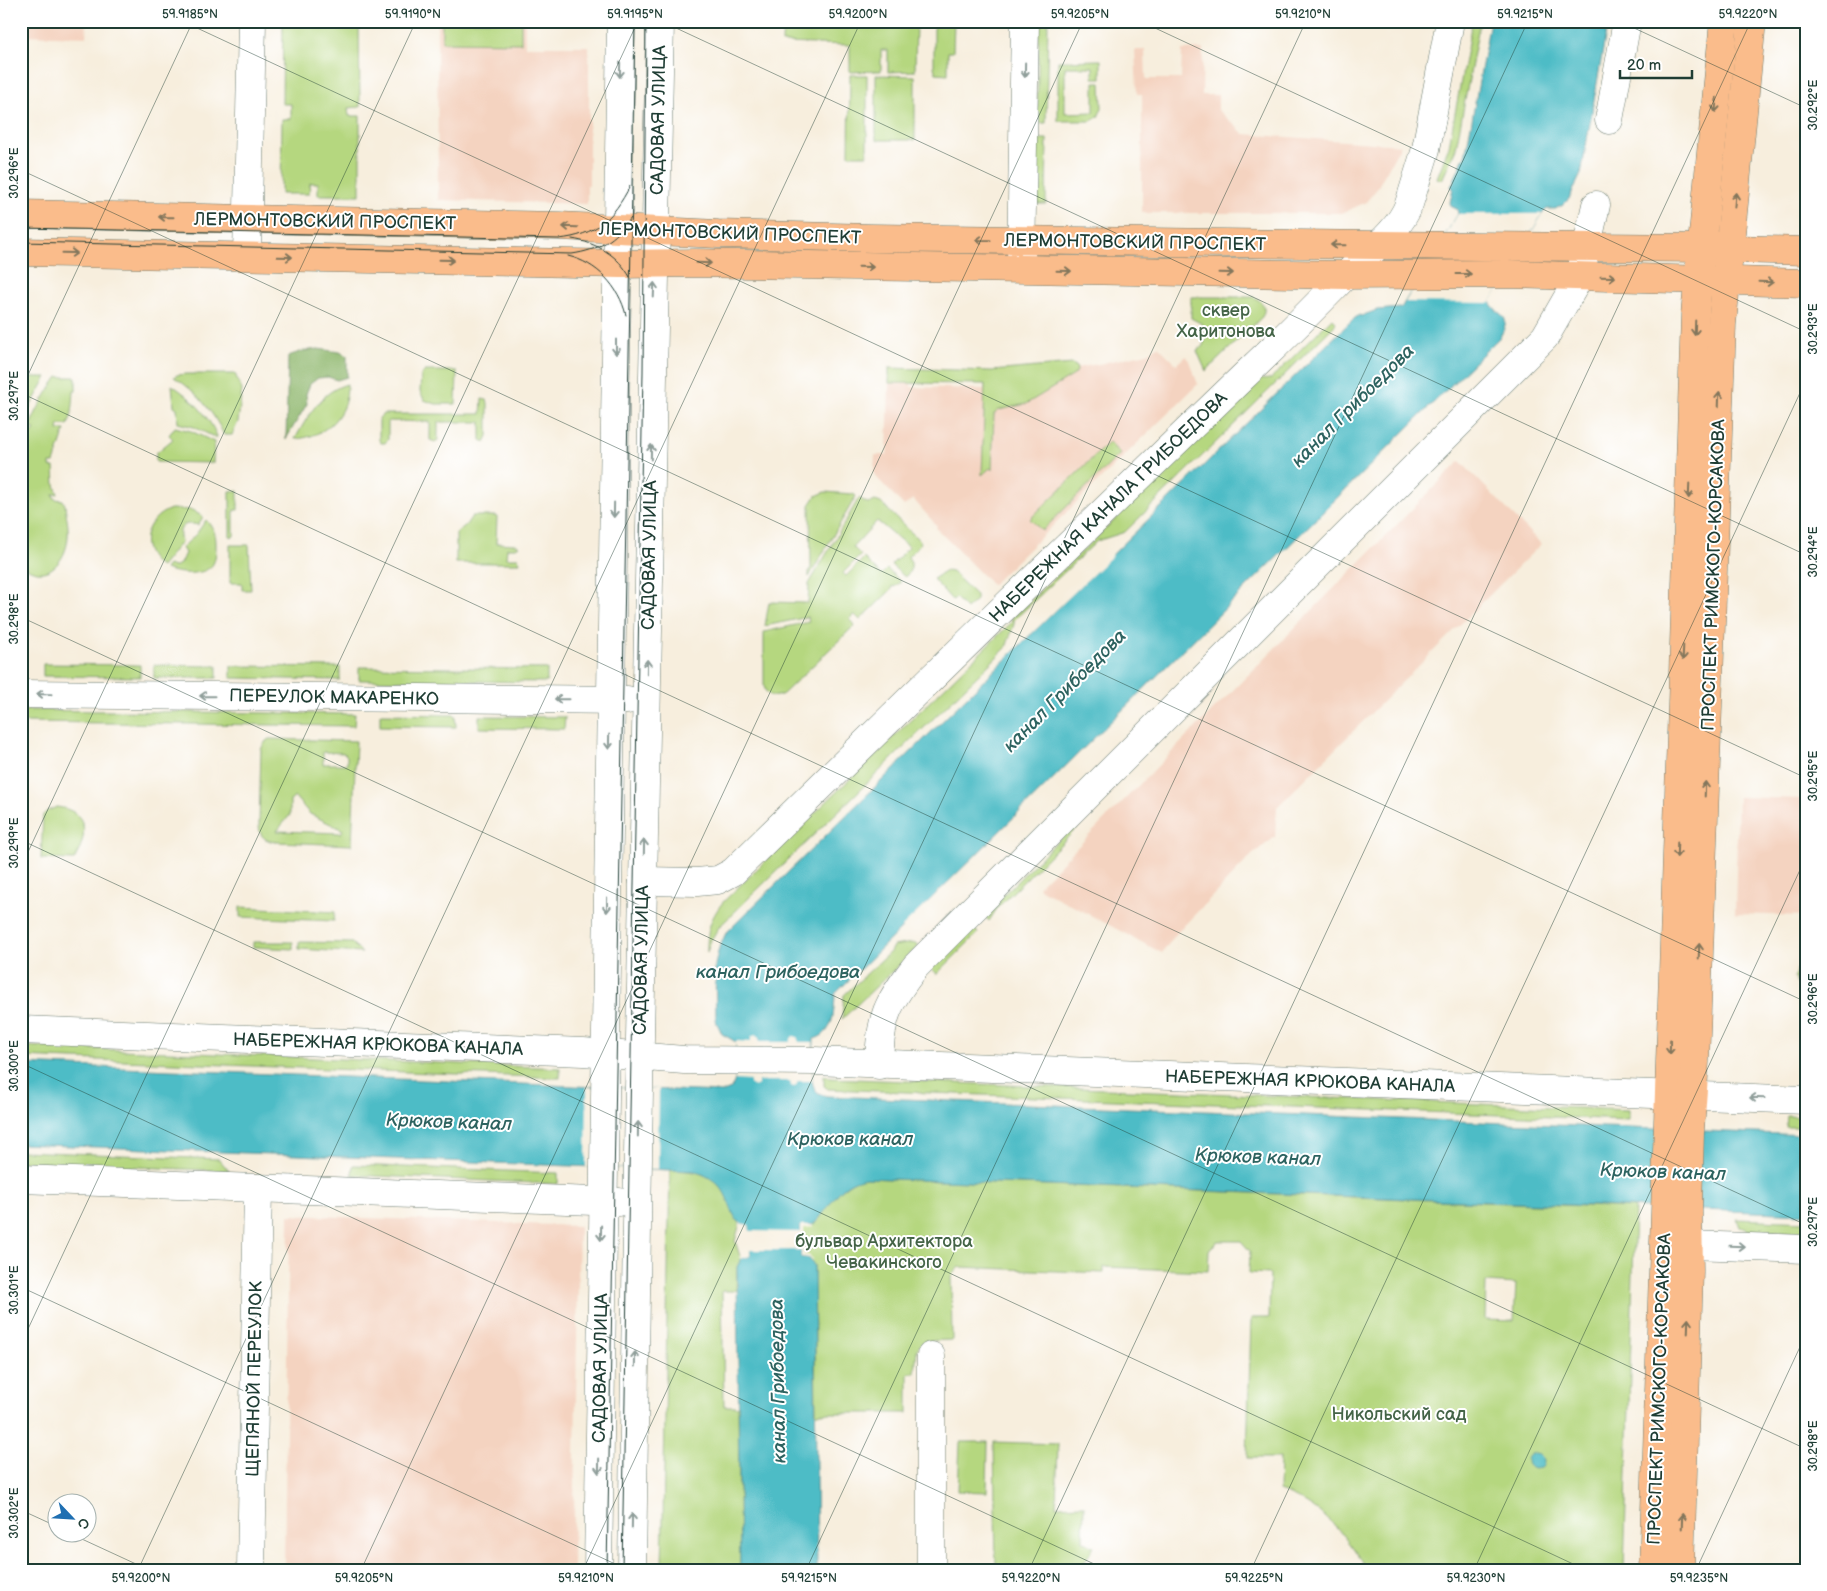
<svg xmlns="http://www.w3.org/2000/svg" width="1827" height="1591" viewBox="0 0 1827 1591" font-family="'Balsamiq Sans',sans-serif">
  <rect width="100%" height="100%" fill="#fff"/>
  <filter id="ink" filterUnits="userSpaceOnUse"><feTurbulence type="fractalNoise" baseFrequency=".02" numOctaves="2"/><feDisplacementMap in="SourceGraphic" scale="10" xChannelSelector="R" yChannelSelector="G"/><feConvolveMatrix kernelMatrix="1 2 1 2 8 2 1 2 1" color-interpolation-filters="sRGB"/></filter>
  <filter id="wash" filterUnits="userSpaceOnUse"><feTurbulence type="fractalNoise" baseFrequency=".0096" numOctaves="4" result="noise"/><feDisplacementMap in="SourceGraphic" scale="20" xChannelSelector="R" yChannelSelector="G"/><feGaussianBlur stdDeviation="1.12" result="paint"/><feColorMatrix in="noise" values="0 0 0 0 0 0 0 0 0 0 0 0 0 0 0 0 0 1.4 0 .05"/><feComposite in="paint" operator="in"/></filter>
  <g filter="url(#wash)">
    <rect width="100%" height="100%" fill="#f7eedd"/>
    <!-- built -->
    <g fill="#f4d3c0">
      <polygon points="21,21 87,21 86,37 21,35"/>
      <polygon points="437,21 525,21 525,46 589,46 589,185 587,185 587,204 438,200"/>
      <polygon points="1203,49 1202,95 1218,95 1218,110 1244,134 1401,145 1376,190 1366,202 1343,213 1142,213 1142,94 1137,94 1135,50 1145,50 1146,79 1181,79 1182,50"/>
      <polygon points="1158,346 1176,364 1187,356 1198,384 992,585 936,528 937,526 913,499 904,506 878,479 874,473 875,455 887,455 889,383 911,384 911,387 984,389 985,384 1099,364 1147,353"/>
      <polygon points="1460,461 1541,544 1277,807 1275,837 1252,855 1176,934 1162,953 1039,888 1038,887"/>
      <polygon points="1738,797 1806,799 1806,916 1735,914"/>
      <polygon points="289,1215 579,1226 573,1570 284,1570"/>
    </g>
    <!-- green -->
    <g fill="#b5d77f" stroke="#6a8a5a" fill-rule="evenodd">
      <polygon points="283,21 359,21 360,107 348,108 349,116 360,116 360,195 318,195 318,183 310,183 309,194 281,194 282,119 291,119 291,104 282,104"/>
      <polygon points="442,21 521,21 521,43 442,42"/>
      <polygon points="783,21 916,21 915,71 888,72 888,50 881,50 881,71 850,72 850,45 782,43"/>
      <polygon points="954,21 953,52 948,52 948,74 936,73 934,67 934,29 936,22"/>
      <polygon points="1039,21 1048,21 1046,123 1037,123"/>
      <polygon points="1472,21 1480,21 1456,148 1442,180 1437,178 1449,146"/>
      <polygon points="1101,60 1101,78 1093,78 1093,67 1065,67 1065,113 1094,112 1094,82 1101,82 1102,108 1098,117 1091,121 1058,121 1058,61"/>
      <polygon points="850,75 867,75 867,155 849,155"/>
      <polygon points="876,75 915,76 915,140 876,140"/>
      <polygon points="1037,139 1047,139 1046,204 1036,204"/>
      <path d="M1191 297H1254C1263 302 1267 307 1262 317L1206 371 1197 351 1202 347 1207 337 1202 324 1191 318Z"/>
      <path d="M1332 318 1336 322 1335 325 1125 532 1097 541 1014 620V624L1006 648 719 927 711 940 707 952C707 931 709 920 723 902L1012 622 1011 619 1097 537 1256 380 1271 379Z"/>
      <polygon points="1072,364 1076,366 1077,371 1074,375 1026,404 999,410 994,414 992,470 990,468 982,475 985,384 889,383 889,368 992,371"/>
      <polygon points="425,371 457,371 456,404 436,404 424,400 420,391 421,375"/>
      <path d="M186 374H235L242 390 238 422 232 435H224C213 411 196 391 174 377L177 375Z"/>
      <polygon points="21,377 47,377 30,407 27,411 22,412"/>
      <path d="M58 377H76V391H74C73 404 73 414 68 425H59L58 430H65L54 463H50V467H54L55 485 58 494H53L55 499 63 500 65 505C66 515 69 526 68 536 67 562 45 585 21 564V451L28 432 33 433 35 429 29 428C37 409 46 393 58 377Z"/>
      <path d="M347 384C348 416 325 437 295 439 308 416 320 392 347 384Z"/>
      <path d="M172 385C192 398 208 415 217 436L216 438 194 427 178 423 177 408 174 406Z"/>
      <polygon points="482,399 487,400 488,403 488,436 485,442 481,440 481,422 438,422 438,440 435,442 430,440 430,422 388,421 388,440 385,443 381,443 379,440 379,418 383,414 481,414"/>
      <polygon points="175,427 191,431 214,442 213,463 156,462 156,453 173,439 169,435"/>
      <polygon points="1109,442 1120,454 1042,531 1030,519"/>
      <polygon points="230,491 238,491 238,510 234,510 234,536 230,537"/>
      <polygon points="825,492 853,494 856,496 809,577 809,570 811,569 810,505 816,496"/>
      <path d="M859 498 869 504 875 501 881 503 919 540 921 543 908 557C914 565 911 571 905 577L891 565 909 547 877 521 853 547 861 555 843 573 846 576 864 558 881 575 887 569 901 582 894 587 893 586 892 589 860 620 854 614 850 619 855 625 783 694C774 699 766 696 764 686V632L809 622 808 617 765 626 769 602 808 603 809 584Z"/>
      <path d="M171 509 192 510 203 517 198 525C183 521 177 528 181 542L161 567C135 551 144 518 171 509Z"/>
      <polygon points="472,516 497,516 496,543 516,544 519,546 516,548 507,548 506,558 518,558 520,563 456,563 456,533 466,525"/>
      <path d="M206 520C214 528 216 534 216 544 216 551 216 558 213 564 205 577 177 574 165 569L168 565 174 567 180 564 185 553 182 548 197 533Z"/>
      <polygon points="230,545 249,545 251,590 242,590 242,583 230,583"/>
      <polygon points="946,571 952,572 976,595 976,600 966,609 956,598 952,600 933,579"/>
      <polygon points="43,664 140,665 140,677 43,676"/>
      <polygon points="154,665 217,666 217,678 154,678"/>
      <polygon points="231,666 340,667 340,680 231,678"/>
      <polygon points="359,667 547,669 547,682 359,680"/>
      <polygon points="24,710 355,714 354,726 23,722"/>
      <polygon points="380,714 455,715 456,727 380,726"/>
      <polygon points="479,716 565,717 564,729 479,728"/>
      <path d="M269 739 356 741 352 845 277 842C265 841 259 837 259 824L261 749 266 741ZM323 752 344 753 347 756V764H323ZM295 797 310 814 343 830 341 833 277 831 290 815V801Z"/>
      <polygon points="1103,796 1106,799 998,907 989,921 983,915"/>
      <path d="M57 807C90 811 88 836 74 860L41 859 43 815 47 811Z"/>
      <polygon points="240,907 335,912 334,921 240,917"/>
      <polygon points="972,927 978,933 937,974 931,968"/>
      <polygon points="253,942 293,942 293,949 253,947"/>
      <polygon points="299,942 352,943 362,953 299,949"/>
      <polygon points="913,943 919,946 842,1019 844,995 890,952 893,946"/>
      <polygon points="1806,966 1806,989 1797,985 1794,977 1797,969"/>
      <polygon points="21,1046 560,1068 560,1078 21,1057"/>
      <polygon points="824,1075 830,1078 1629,1110 1629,1120 828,1089 824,1086"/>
      <polygon points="1787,1116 1806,1117 1806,1127 1786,1127"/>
      <polygon points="21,1151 219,1159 229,1171 21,1162"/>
      <polygon points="353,1165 558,1173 558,1184 352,1175"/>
      <path d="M670 1170C699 1171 716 1173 730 1202 733 1210 733 1217 740 1223L735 1241 741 1259 737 1267 736 1291H722L724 1406H738L740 1570H662Z"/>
      <path d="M866 1178 1635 1208 1624 1570H1366C1349 1534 1317 1503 1279 1491L1280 1458H1247L1251 1318H1269L1270 1274 1249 1273 1250 1251 1241 1241H1217L1209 1251 1208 1271 1104 1267V1273L959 1267 951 1276 952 1340 924 1341 917 1349 915 1373H908V1413H816L814 1265 801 1257V1225L819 1219 828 1204 841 1190 857 1179ZM1486 1282 1516 1284 1514 1321 1485 1320Z"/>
      <polygon points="1737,1219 1806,1222 1806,1233 1748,1230 1740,1227"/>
      <polygon points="960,1442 988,1442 987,1492 958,1491"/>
      <polygon points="994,1442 1058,1444 1056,1506 1084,1505 1083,1541 1094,1547 1079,1570 996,1570"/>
    </g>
    <!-- forest -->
    <polygon fill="#90b86e" stroke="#587a51" points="318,349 340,352 347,356 347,377 337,380 328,377 318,378 310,384 306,394 307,404 286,439 288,356 303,351"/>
    <!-- water -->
    <g fill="#4ebcc6" stroke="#367c7d">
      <path d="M1490 21H1608L1581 174 1569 199 1563 205 1555 209H1547L1542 214 1490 302C1499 318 1513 313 1500 337L835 994C834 1012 834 1034 814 1039L812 1081C814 1091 818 1094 827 1096L1806 1135V1214L866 1178C837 1183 833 1204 816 1222L812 1225 801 1226V1257L809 1258 814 1265 817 1570H740L737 1267 741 1259 750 1256 749 1226C730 1224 732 1201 721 1188 714 1179 705 1175 695 1171L21 1144V1064L723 1092 731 1089 735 1080 736 1042 722 1034 716 1021 715 965 719 948 726 933 1350 322 1359 315 1361 316 1377 310 1401 308 1458 214 1457 209 1452 207 1450 203 1453 188 1451 187 1466 153Z"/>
      <circle cx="1535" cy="1461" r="8"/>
    </g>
    <!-- pier -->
    <g fill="#f7eedd">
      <polygon points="1458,214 1542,214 1490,303 1405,302"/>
      <polygon points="1111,553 1113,555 1031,634 1030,632"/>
      <polygon points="983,849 985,851 904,929 902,927"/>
      <polygon points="755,1035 759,1038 759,1042 790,1042 792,1037 794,1036 797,1037 799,1042 813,1042 812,1081 798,1081 796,1086 794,1087 791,1086 790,1081 758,1081 758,1085 754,1087 750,1084 750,1081 735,1080 736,1041 751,1042 751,1038"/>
      <polygon points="587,1087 659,1089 658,1169 586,1167"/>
      <polygon points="740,1223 749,1225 750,1231 801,1232 801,1225 812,1225 813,1227 804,1228 804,1254 810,1256 813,1259 812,1261 809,1258 801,1257 801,1250 750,1250 750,1256 741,1259 740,1256 748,1254 747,1232 747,1228 739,1226"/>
      <polygon points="734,1291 736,1291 738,1406 735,1406"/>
    </g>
  </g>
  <g filter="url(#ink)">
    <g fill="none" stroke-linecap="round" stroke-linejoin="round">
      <!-- minor casing -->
      <g stroke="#6b7b6f" stroke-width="29">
        <g id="minor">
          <polyline points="1609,120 1627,21"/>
          <polyline points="247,256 252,21"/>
          <polyline points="1021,265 1025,21"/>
          <polyline points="21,694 627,700"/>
          <path d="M643 881 697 882 718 880 733 872C902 706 1073 540 1244 376 1279 343 1313 309 1346 275 1366 255 1400 231 1409 204L1426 149 1450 21"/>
          <polyline points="21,1030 583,1052 684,1060 814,1061 1806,1100"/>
          <path d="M879 1065C880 1017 887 1003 916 966L1545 337 1580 276 1596 205"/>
          <polyline points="21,1179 619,1202"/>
          <polyline points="1689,1245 1806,1249"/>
          <polyline points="931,1356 931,1570"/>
          <polyline points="251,1570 258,1188"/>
          <polyline points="598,1570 621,21"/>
          <polyline points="632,1570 639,1089 660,21"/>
        </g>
      </g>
      <!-- major casing -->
      <g stroke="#6b7b6f" stroke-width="29">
        <g id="major">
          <polyline points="21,214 559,226 718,234 872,238 1377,245 1702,248 1806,251"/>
          <polyline points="21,252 621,264 695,263 1347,275 1507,274 1806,283"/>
          <polyline points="1653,1570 1695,315 1724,21"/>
          <polyline points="1680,1570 1689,1271 1688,1210 1690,1130 1695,1062 1722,324 1752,21"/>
        </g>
      </g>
      <!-- minor -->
      <use href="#minor" stroke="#fff" stroke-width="28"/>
      <!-- major -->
      <use href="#major" stroke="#fabc8b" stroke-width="28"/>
      <!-- tram -->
      <g stroke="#1f3d34" stroke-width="1">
        <path d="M21 228 559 239C596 235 613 219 630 186"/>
        <path d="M572 239C597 243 618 255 630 277"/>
        <path d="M21 242 572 254C599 250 615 240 631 218"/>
        <path d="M568 256C597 263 619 286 626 315"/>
        <polyline points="607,1570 635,21"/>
        <polyline points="622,1570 643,372 646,21"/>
      </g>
    </g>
    <!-- one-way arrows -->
    <defs><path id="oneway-shaft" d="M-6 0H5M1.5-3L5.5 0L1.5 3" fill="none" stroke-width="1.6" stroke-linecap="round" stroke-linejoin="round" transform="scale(1.25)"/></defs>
    <g stroke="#8f9e9a">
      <use href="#oneway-shaft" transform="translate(620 70) rotate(91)"/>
      <use href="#oneway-shaft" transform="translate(1025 70) rotate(91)"/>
      <use href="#oneway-shaft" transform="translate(654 290) rotate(-88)"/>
      <use href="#oneway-shaft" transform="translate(616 347) rotate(90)"/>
      <use href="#oneway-shaft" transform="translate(651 452) rotate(-89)"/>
      <use href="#oneway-shaft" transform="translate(614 510) rotate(91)"/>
      <use href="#oneway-shaft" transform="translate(647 667) rotate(-89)"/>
      <use href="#oneway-shaft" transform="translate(44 694) rotate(-179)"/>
      <use href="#oneway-shaft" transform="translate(207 696) rotate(-179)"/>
      <use href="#oneway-shaft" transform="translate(562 699) rotate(-179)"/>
      <use href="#oneway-shaft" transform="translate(609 742) rotate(91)"/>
      <use href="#oneway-shaft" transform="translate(644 847) rotate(-89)"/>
      <use href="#oneway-shaft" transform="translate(607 905) rotate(91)"/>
      <use href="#oneway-shaft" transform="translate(1757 1098) rotate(-178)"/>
      <use href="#oneway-shaft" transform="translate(638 1129) rotate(-89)"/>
      <use href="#oneway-shaft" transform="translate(601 1233) rotate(91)"/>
      <use href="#oneway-shaft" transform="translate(1737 1246) rotate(2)"/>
      <use href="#oneway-shaft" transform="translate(635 1359) rotate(-89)"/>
      <use href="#oneway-shaft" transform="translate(599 1466) rotate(91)"/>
      <use href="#oneway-shaft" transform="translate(632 1521) rotate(-89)"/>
    </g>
    <g stroke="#82765b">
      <use href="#oneway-shaft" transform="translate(1716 105) rotate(96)"/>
      <use href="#oneway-shaft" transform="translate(1735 200) rotate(-85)"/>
      <use href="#oneway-shaft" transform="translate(166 217) rotate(-179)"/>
      <use href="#oneway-shaft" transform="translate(570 227) rotate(-178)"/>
      <use href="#oneway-shaft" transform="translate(983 240) rotate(-179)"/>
      <use href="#oneway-shaft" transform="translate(1338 245) rotate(-179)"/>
      <use href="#oneway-shaft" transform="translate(70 253) rotate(1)"/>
      <use href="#oneway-shaft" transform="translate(285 257) rotate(1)"/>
      <use href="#oneway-shaft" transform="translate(447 260) rotate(1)"/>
      <use href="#oneway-shaft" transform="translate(704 263) rotate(2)"/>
      <use href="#oneway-shaft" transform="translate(866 267) rotate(1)"/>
      <use href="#oneway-shaft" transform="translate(1064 271) rotate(1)"/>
      <use href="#oneway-shaft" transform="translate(1226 273) rotate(1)"/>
      <use href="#oneway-shaft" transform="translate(1464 274)"/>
      <use href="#oneway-shaft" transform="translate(1608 277) rotate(1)"/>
      <use href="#oneway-shaft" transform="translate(1766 282) rotate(2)"/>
      <use href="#oneway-shaft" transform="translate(1695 328) rotate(92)"/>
      <use href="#oneway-shaft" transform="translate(1719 399) rotate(-88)"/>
      <use href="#oneway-shaft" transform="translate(1689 491) rotate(92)"/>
      <use href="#oneway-shaft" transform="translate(1683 653) rotate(92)"/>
      <use href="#oneway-shaft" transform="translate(1705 789) rotate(-88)"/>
      <use href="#oneway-shaft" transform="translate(1677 850) rotate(92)"/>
      <use href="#oneway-shaft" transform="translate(1699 951) rotate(-88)"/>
      <use href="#oneway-shaft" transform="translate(1670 1047) rotate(92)"/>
      <use href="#oneway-shaft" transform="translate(1688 1326) rotate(-88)"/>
      <use href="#oneway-shaft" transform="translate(1682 1521) rotate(-88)"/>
    </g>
  </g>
  <!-- ticks -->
  <path fill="none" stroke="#1f3d34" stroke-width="1" stroke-opacity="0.45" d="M182 21 1806 778M661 21 1806 555M1140 21 1806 332M1619 21 1806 108M21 170 1806 1002M21 390 193 21M21 393 1806 1225M21 617 1806 1449M21 840 1586 1570M21 867 416 21M21 1063 1107 1570M21 1287 628 1570M21 1344 638 21M21 1510 58 1527M71 1534 149 1570M138 1570 861 21M361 1570 1083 21M583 1570 1306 21M806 1570 1528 21M1029 1570 1751 21M1251 1570 1806 380M1474 1570 1806 857M1696 1570 1806 1334"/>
  <g text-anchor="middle" stroke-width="4" stroke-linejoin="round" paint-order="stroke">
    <!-- street labels -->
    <g font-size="18" fill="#1f3d34" stroke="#fff">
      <text transform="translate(658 120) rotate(-89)" y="6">САДОВАЯ УЛИЦА</text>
      <text transform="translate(325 221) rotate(1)" y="6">ЛЕРМОНТОВСКИЙ ПРОСПЕКТ</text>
      <text transform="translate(730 233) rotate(2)" y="6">ЛЕРМОНТОВСКИЙ ПРОСПЕКТ</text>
      <text transform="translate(1135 242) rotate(1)" y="6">ЛЕРМОНТОВСКИЙ ПРОСПЕКТ</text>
      <text transform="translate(1108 507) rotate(-44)" y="6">НАБЕРЕЖНАЯ КАНАЛА ГРИБОЕДОВА</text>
      <text transform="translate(649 555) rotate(-89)" y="6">САДОВАЯ УЛИЦА</text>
      <text transform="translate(1713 575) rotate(-88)" y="6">ПРОСПЕКТ РИМСКОГО-КОРСАКОВА</text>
      <text transform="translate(334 697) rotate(1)" y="6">ПЕРЕУЛОК МАКАРЕНКО</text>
      <text transform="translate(641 960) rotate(-89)" y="6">САДОВАЯ УЛИЦА</text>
      <text transform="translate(378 1044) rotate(2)" y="6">НАБЕРЕЖНАЯ КРЮКОВА КАНАЛА</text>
      <text transform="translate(1310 1081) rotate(2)" y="6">НАБЕРЕЖНАЯ КРЮКОВА КАНАЛА</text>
      <text transform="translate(600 1368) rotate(-89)" y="6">САДОВАЯ УЛИЦА</text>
      <text transform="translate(254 1379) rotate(-89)" y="6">ЩЕПЯНОЙ ПЕРЕУЛОК</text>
      <text transform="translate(1659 1389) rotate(-88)" y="6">ПРОСПЕКТ РИМСКОГО-КОРСАКОВА</text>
    </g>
    <!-- park labels -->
    <g font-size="18" fill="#446447" stroke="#fff">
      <text x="1226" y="316">сквер<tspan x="1226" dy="21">Харитонова</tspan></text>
      <text x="884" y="1247">бульвар Архитектора<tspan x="884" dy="21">Чевакинского</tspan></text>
      <text x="1399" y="1420">Никольский сад</text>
    </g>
    <!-- water labels -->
    <g font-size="19" font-style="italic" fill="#2d6360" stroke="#fff">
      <text transform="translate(1352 405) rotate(-45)" y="7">канал Грибоедова</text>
      <text transform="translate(1064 690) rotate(-45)" y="7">канал Грибоедова</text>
      <text x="778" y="978">канал Грибоедова</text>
      <text transform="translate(449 1121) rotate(2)" y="7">Крюков канал</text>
      <text x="850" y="1145">Крюков канал</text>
      <text transform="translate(1258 1156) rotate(2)" y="7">Крюков канал</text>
      <text transform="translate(1663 1171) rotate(2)" y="7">Крюков канал</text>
      <text transform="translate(777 1381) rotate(-91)" y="7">канал Грибоедова</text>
    </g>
  </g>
  <!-- margin -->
  <rect width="1827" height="1591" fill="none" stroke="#fff" stroke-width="55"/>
  <!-- north arrow -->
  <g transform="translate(72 1518) rotate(115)"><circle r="24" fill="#ffffff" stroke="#a5b1ae"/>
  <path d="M0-4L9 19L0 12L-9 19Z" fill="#1f6fb2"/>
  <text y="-8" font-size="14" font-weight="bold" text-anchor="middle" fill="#1f3d34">С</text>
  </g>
  <!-- scale -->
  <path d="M1620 70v8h72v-8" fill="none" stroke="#1f3d34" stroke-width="2.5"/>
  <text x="1627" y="70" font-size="15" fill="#1f3d34" stroke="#ffffff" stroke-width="4" paint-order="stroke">20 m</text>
  <rect x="28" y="28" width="1772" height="1536" fill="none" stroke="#1f3d34" stroke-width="2"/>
  <g font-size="12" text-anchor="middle" fill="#1f3d34">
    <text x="190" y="18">59.9185°N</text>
    <text x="413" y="18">59.9190°N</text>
    <text x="635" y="18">59.9195°N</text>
    <text x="858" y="18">59.9200°N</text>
    <text x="1080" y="18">59.9205°N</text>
    <text x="1303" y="18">59.9210°N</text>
    <text x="1525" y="18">59.9215°N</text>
    <text x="1748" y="18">59.9220°N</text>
    <text transform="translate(1813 105) rotate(-90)" y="4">30.292°E</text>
    <text transform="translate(14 173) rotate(-90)" y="4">30.296°E</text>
    <text transform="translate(1813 329) rotate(-90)" y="4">30.293°E</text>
    <text transform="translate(14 396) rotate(-90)" y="4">30.297°E</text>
    <text transform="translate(1813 552) rotate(-90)" y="4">30.294°E</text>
    <text transform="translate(14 619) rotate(-90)" y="4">30.298°E</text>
    <text transform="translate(1813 776) rotate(-90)" y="4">30.295°E</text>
    <text transform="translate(14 843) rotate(-90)" y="4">30.299°E</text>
    <text transform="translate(1813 999) rotate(-90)" y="4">30.296°E</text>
    <text transform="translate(14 1066) rotate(-90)" y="4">30.300°E</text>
    <text transform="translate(1813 1222) rotate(-90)" y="4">30.297°E</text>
    <text transform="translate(14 1290) rotate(-90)" y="4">30.301°E</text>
    <text transform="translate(1813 1446) rotate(-90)" y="4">30.298°E</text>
    <text transform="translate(14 1513) rotate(-90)" y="4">30.302°E</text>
    <text x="141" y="1582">59.9200°N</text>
    <text x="364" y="1582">59.9205°N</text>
    <text x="586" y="1582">59.9210°N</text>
    <text x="809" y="1582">59.9215°N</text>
    <text x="1031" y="1582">59.9220°N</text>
    <text x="1254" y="1582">59.9225°N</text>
    <text x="1476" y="1582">59.9230°N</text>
    <text x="1699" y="1582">59.9235°N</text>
  </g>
</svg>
